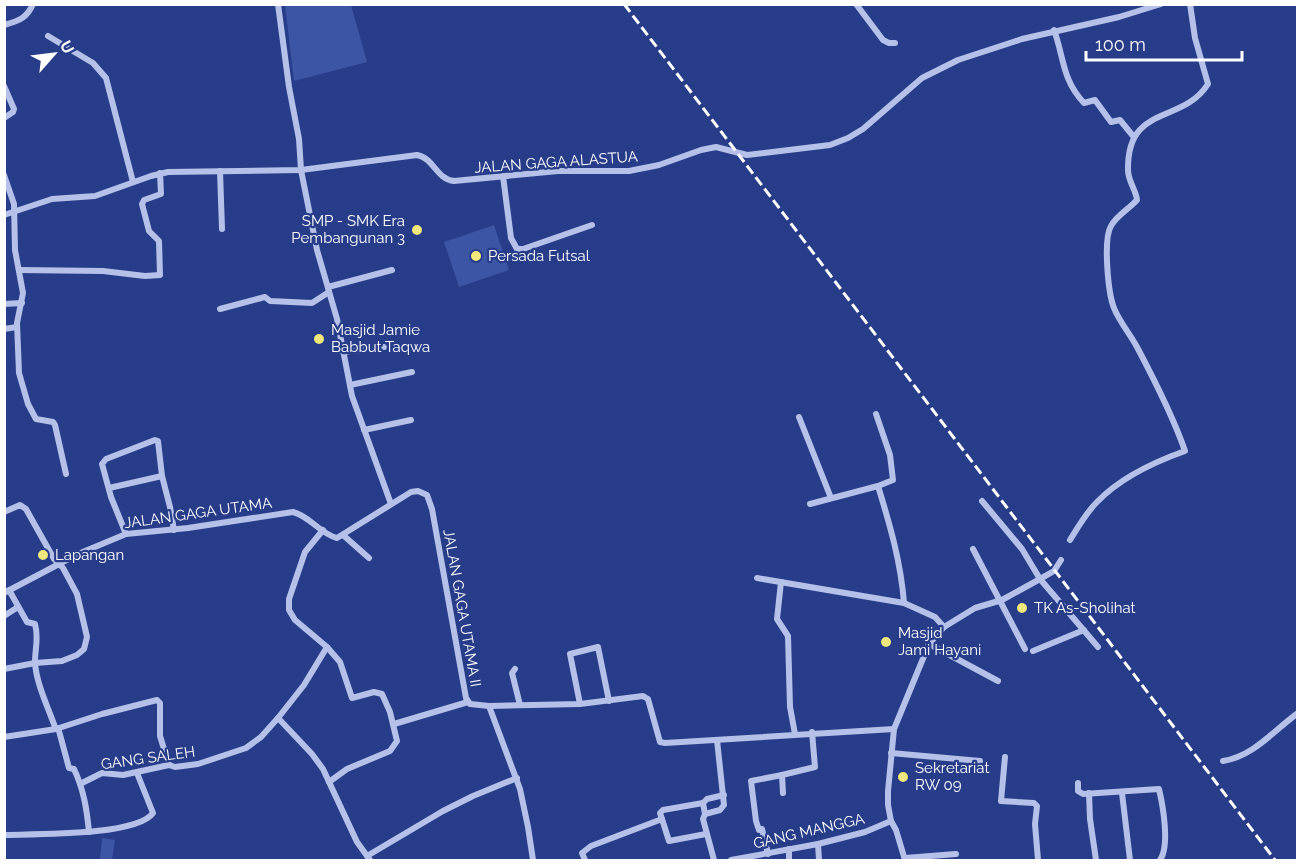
<svg xmlns="http://www.w3.org/2000/svg" width="1302" height="865" viewBox="0 0 1302 865" font-family="Raleway,sans-serif">
  <rect width="100%" height="100%" fill="#283d89"/>
  <!-- green -->
  <g fill="#3d55a5">
    <polygon points="285,5 351,5 367,62 294,81"/>
    <polygon points="494,225 509,270 459,287 444,242"/>
    <polygon points="102,838 115,840 112,860 100,860"/>
  </g>
  <g fill="none" stroke-linecap="round" stroke-linejoin="round">
    <!-- minor -->
    <g stroke="#b5c1e9" stroke-width="6">
      <polyline points="278,4 289,87 299,139 301,170 317,250 337,319 352,396 391,504"/>
      <polyline points="856,4 883,40 889,43 895,43"/>
      <path d="M4 25C19 21 27 18 33 4"/>
      <path d="M1054 30C1064 57 1062 80 1084 103L1095 100 1111 122 1120 120 1133 136"/>
      <polyline points="48,36 93,63 106,78 133,182"/>
      <polyline points="4,86 14,109 13,112 4,118"/>
      <polyline points="220,171 222,229"/>
      <polyline points="4,175 14,204 15,250 23,293 17,323 19,373 28,404 36,419 53,422 55,425 66,474"/>
      <polyline points="503,176 511,238 517,249 523,249 592,225"/>
      <path d="M4 215 52 199 95 196 151 176 168 172 301 170 417 155C434 158 436 179 454 181L558 171H629L659 165 701 150 716 147 747 155 830 145 848 138 863 129 922 78 958 60 1022 39 1119 17 1161 4"/>
      <polyline points="19,270 103,271 145,276 160,275 159,241 149,231 142,204 144,200 161,194 160,173"/>
      <polyline points="328,287 392,270"/>
      <polyline points="4,304 22,303"/>
      <polyline points="220,309 265,297 270,301 312,303 329,292"/>
      <polyline points="4,329 17,327"/>
      <polyline points="343,352 384,347"/>
      <polyline points="350,385 412,372"/>
      <polyline points="799,417 831,498"/>
      <polyline points="364,430 411,420"/>
      <path d="M878 486C890 525 901 563 904 603"/>
      <polyline points="109,488 162,476"/>
      <polyline points="982,501 1022,549 1040,579 1098,647"/>
      <polyline points="810,504 878,486 893,480 890,455 876,414"/>
      <polyline points="4,512 20,505 26,509 54,559 63,568 77,594 87,637 84,649 77,655 62,661 35,663 4,669"/>
      <polyline points="323,530 305,552 289,599 289,610 295,620 327,647 340,662 352,698 374,692 382,694 390,712 397,741 390,751 347,769 329,782"/>
      <polyline points="126,534 111,497 102,464 106,459 155,440 158,441 162,476 170,507 174,530"/>
      <polyline points="343,535 369,558"/>
      <path d="M1070 540C1078 527 1086 513 1097 502 1120 478 1154 462 1185 451 1173 416 1155 381 1137 347 1130 334 1119 321 1114 308 1108 293 1103 239 1111 226 1116 216 1129 209 1137 200 1136 190 1128 181 1128 170 1127 103 1182 125 1208 84L1195 38 1190 4"/>
      <polyline points="973,549 1025,649"/>
      <polyline points="757,578 904,603 935,617 944,627"/>
      <polyline points="781,582 777,619 788,636 790,707 795,734"/>
      <path d="M9 590 27 622 35 624C39 638 35 648 35 662 36 683 48 707 55 727L59 731 69 768 74 769C84 790 87 811 89 832"/>
      <path d="M4 593 78 554 126 534 188 528 293 512C310 516 320 534 337 538L411 492 418 491 427 495 432 509 466 698 470 704 489 706 580 704 643 696 648 699 660 742 665 743 894 729"/>
      <polyline points="4,616 18,607"/>
      <polyline points="929,644 998,681"/>
      <polyline points="327,647 304,685 278,718 312,754 323,769 357,842 370,860"/>
      <polyline points="1033,651 1084,630"/>
      <polyline points="515,669 512,673 520,705"/>
      <polyline points="580,704 570,654 598,647 609,701"/>
      <polyline points="489,706 520,789 528,827 533,860"/>
      <polyline points="394,724 468,702"/>
      <polyline points="4,737 56,729 102,714 157,700 160,703 160,736 169,765"/>
      <polyline points="891,753 980,761"/>
      <polyline points="1005,757 1001,801 1034,803 1037,806 1035,824 1038,860"/>
      <path d="M1223 761C1254 756 1273 731 1298 713"/>
      <path d="M1078 783V791L1083 794 1159 789C1163 806 1170 846 1160 860"/>
      <polyline points="80,784 102,773 123,775 169,765 175,767 198,764 246,748 261,737 278,718"/>
      <polyline points="783,793 782,775 815,767 812,732"/>
      <polyline points="1089,793 1090,819 1096,860"/>
      <polyline points="1122,793 1130,860"/>
      <polyline points="703,803 705,814 703,819 714,860"/>
      <polyline points="705,814 720,810 724,805 717,740"/>
      <polyline points="662,819 660,813 663,810 703,803 707,799 724,795"/>
      <path d="M4 835C34 834 137 836 153 813L137 773"/>
      <polyline points="818,844 819,860"/>
      <polyline points="789,849 789,860"/>
      <polyline points="768,854 762,829 759,830 756,821 751,781 782,775"/>
      <polyline points="367,856 443,811 473,796 517,778"/>
      <polyline points="905,858 956,854"/>
      <polyline points="585,860 582,853 591,846 662,819 669,841 706,834"/>
      <polyline points="731,860 818,844 865,832 891,821"/>
      <polyline points="905,860 896,830 891,821 888,805 888,791 894,729 929,644 944,627 975,608 1002,600 1040,579 1054,571 1061,560"/>
    </g>
    <!-- rail -->
    <polyline stroke="#fff" stroke-width="3" stroke-dasharray="10 4.5" stroke-linecap="butt" points="624,4 1275,860"/>
  </g>
  <!-- markers -->
  <g fill="#f0e87c" stroke="#283d89" stroke-width="2">
    <circle cx="417" cy="230" r="6"/>
    <circle cx="476" cy="256" r="6"/>
    <circle cx="319" cy="339" r="6"/>
    <circle cx="43" cy="555" r="6"/>
    <circle cx="1022" cy="608" r="6"/>
    <circle cx="886" cy="642" r="6"/>
    <circle cx="903" cy="777" r="6"/>
  </g>
  <g text-anchor="middle" stroke-width="4.5" stroke-linejoin="round" paint-order="stroke">
    <!-- street labels -->
    <g font-size="15" fill="#fff" stroke="#283d89">
      <text transform="translate(556 162) rotate(-4)" y="5">JALAN GAGA ALASTUA</text>
      <text transform="translate(198 513) rotate(-8)" y="5">JALAN GAGA UTAMA</text>
      <text transform="translate(462 608) rotate(80)" y="5">JALAN GAGA UTAMA II</text>
      <text transform="translate(148 758) rotate(-8)" y="5">GANG SALEH</text>
      <text transform="translate(809 831) rotate(-13)" y="5">GANG MANGGA</text>
    </g>
    <!-- poi labels -->
    <g font-size="15" fill="#fff" stroke="#283d89" text-anchor="start">
      <text x="405" y="226" text-anchor="end">SMP - SMK Era<tspan x="405" dy="17">Pembangunan 3</tspan></text>
      <text x="488" y="261">Persada Futsal</text>
      <text x="331" y="335">Masjid Jamie<tspan x="331" dy="17">Babbut Taqwa</tspan></text>
      <text x="55" y="560">Lapangan</text>
      <text x="1034" y="613">TK As-Sholihat</text>
      <text x="898" y="638">Masjid<tspan x="898" dy="17">Jami Hayani</tspan></text>
      <text x="915" y="773">Sekretariat<tspan x="915" dy="17">RW 09</tspan></text>
    </g>
  </g>
  <!-- border -->
  <rect width="1302" height="865" fill="none" stroke="#ffffff" stroke-width="12"/>
  <!-- north arrow -->
  <g transform="translate(54 54) rotate(62)" stroke="#283d89" stroke-width="4.5" paint-order="stroke">
  <path d="M0-4.5L10 22L0 15L-10 22Z" fill="#ffffff"/>
  <text y="-9" font-size="16" font-weight="bold" text-anchor="middle" fill="#ffffff">U</text>
  </g>
  <!-- scale -->
  <path d="M1086 51v9h156v-9" fill="none" stroke="#ffffff" stroke-width="3"/>
  <text x="1095" y="51" font-size="18" fill="#ffffff" stroke="#283d89" stroke-width="4.5" paint-order="stroke">100 m</text>
</svg>
